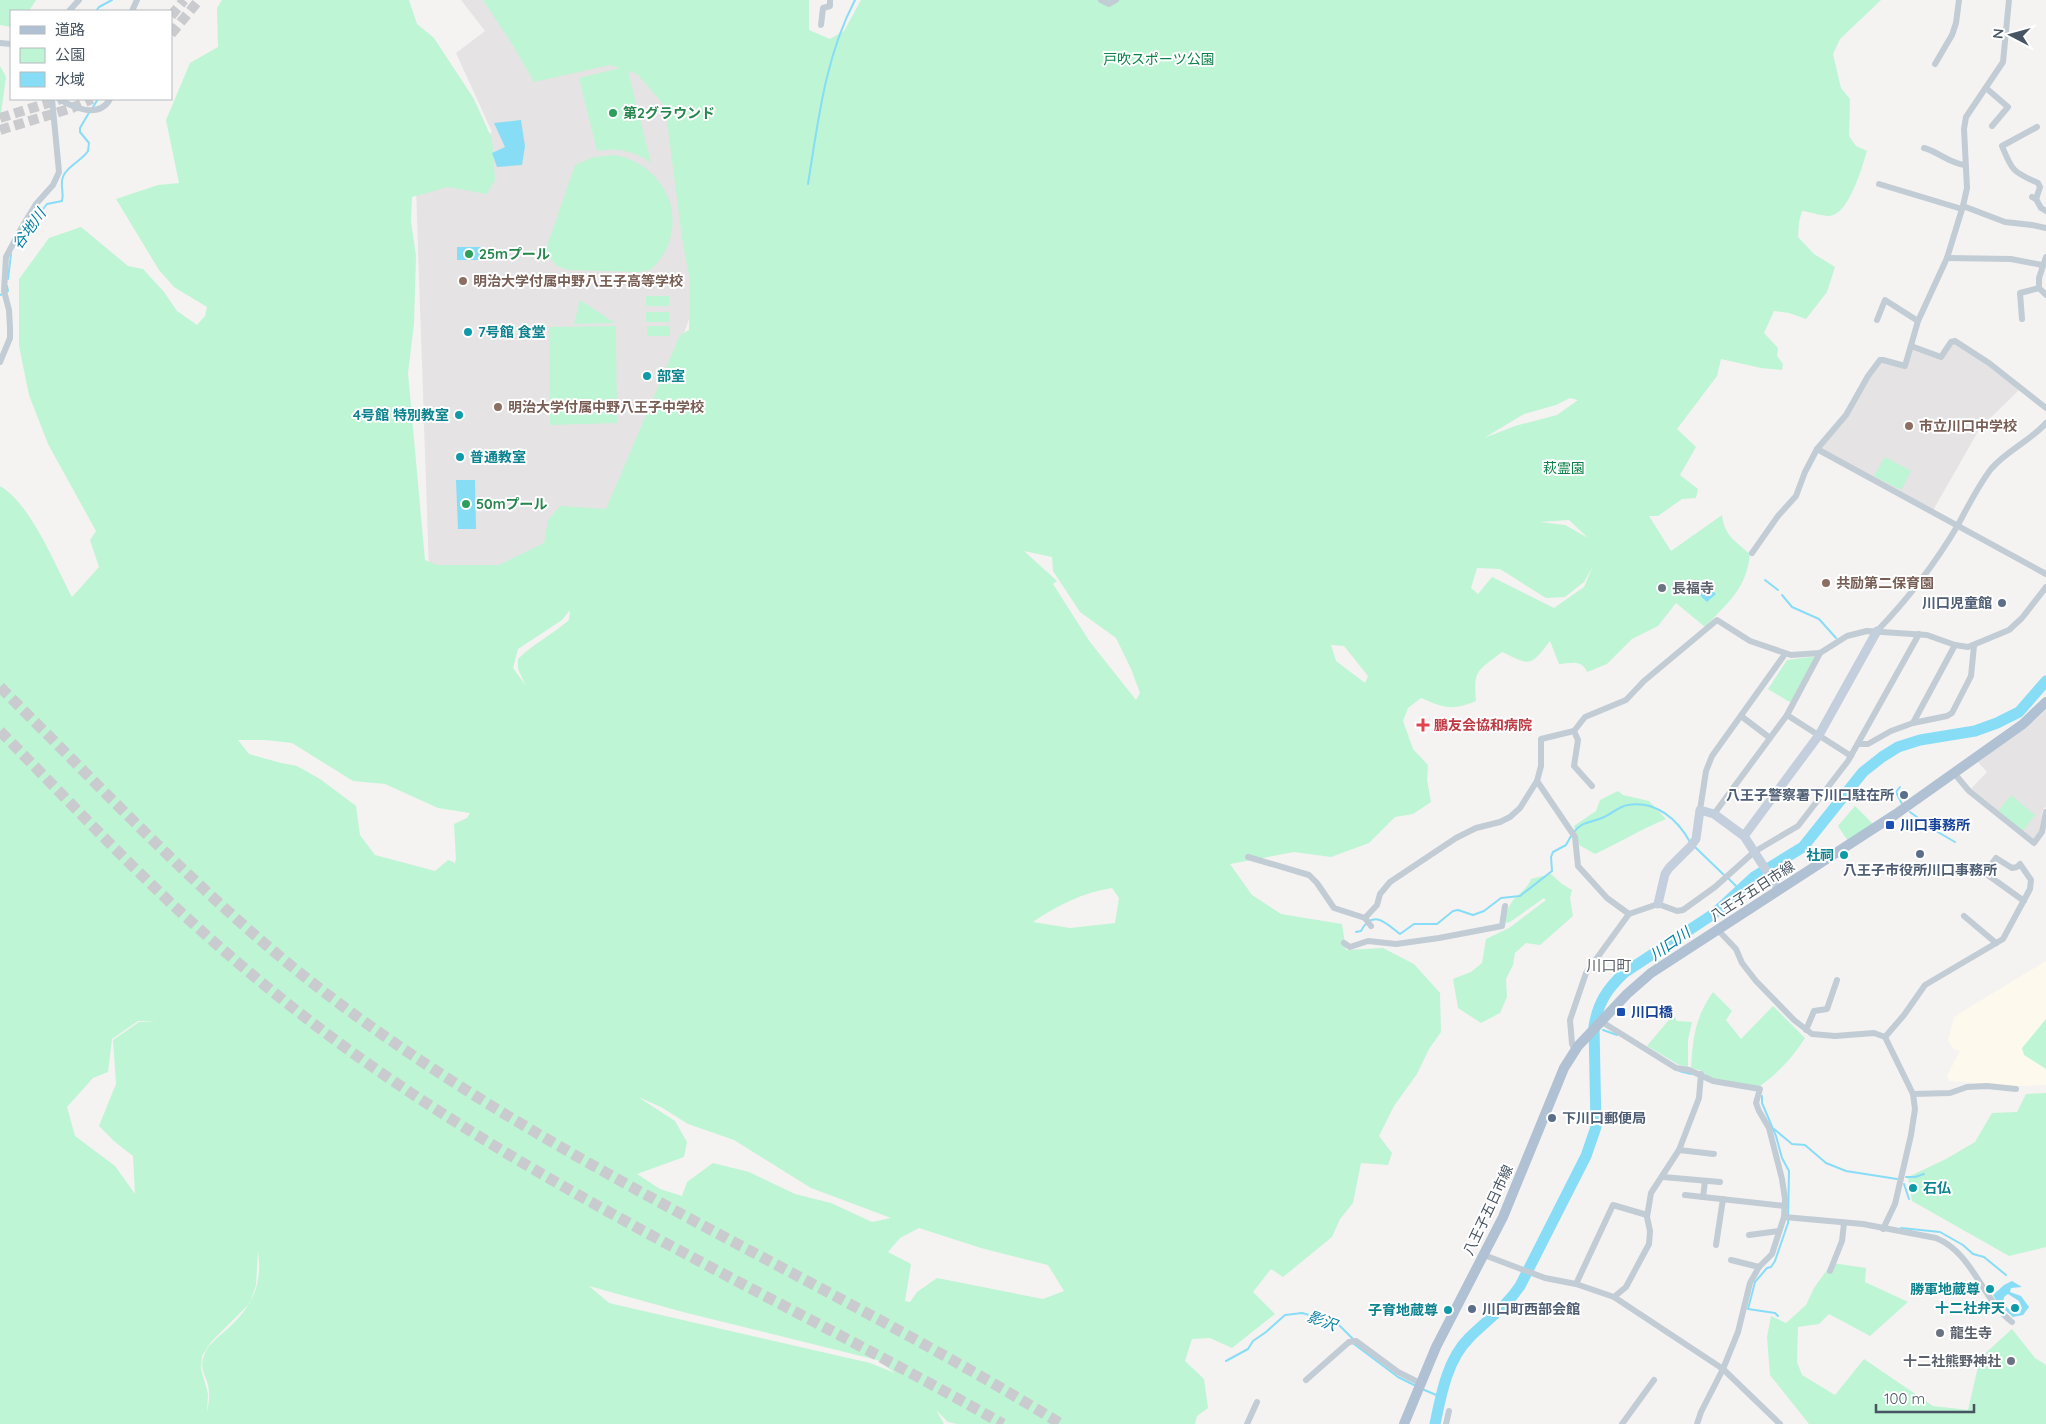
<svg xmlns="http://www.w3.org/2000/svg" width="2046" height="1424" viewBox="0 0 2046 1424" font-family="Quicksand,'Noto Sans JP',sans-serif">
  <rect width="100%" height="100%" fill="#f5f2f2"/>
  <!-- commercial -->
  <polygon fill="#fef9ed" points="2046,961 2046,1085 2015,1086 1950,1081 1947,1076 1960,1051 1954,1049 1948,1041 1954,1018 1960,1013"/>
  <!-- education -->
  <g fill="#e6e3e4">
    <polygon points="461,0 486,0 641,57 687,90 696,299 603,567 429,570 416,189 492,132 456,53 485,31"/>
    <polygon points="1955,341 2020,389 1980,428 1932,512 1817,449 1846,415 1880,360 1905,366 1911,346 1941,357"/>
    <polygon points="2046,710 2046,806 2042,812 2041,833 2035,842 1969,791 1987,772 1978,762 2029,725"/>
  </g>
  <!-- green -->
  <g fill="#bef5d4" fill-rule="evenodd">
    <polygon points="0,0 36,0 29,11 11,11 11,27 0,25"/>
    <path d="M222 0H409L417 24 434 38 474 99 492 139 495 180 487 194 448 187 412 197 411 221 416 256 414 324 408 373 425 560 437 565H499L544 543 548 520 560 506 606 509 680 335 689 330 690 281 682 238 665 106 637 74 628 71 651 163C635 151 617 147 597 151L579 78 620 68 610 65 534 82 512 44 483 0H809V30L830 39 844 31 861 0H1881L1840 39 1833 54 1841 88 1850 99 1849 136 1856 146 1867 151C1862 167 1849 215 1829 216 1821 216 1811 212 1802 211L1799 222 1798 237 1814 254 1835 267 1827 292 1806 319 1789 313 1774 311 1764 333 1778 348 1777 356 1783 364 1782 370 1761 368 1721 359 1717 376 1677 429 1696 447 1680 475 1698 489 1696 498 1682 499 1658 516H1649L1671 551 1722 515C1724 535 1735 541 1750 554 1746 590 1728 602 1705 627L1676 603 1658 626 1632 639 1607 664 1587 672C1582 659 1570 663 1559 664L1550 641C1530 667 1531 666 1502 652 1478 671 1473 669 1476 701 1452 711 1444 708 1421 698L1408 708 1403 721 1413 749 1428 765 1427 780 1431 802 1413 814 1395 817 1369 843 1331 857 1294 852 1230 864 1252 895 1281 914 1342 924 1346 950 1383 948 1414 964 1440 993 1441 1032 1429 1049 1417 1074 1394 1106 1379 1136 1392 1153 1388 1165 1361 1163 1353 1203 1340 1219 1332 1237 1283 1277 1271 1269 1253 1292 1275 1314 1232 1348 1210 1338 1192 1339 1185 1361 1204 1379 1208 1408 1197 1416 1195 1424H957L948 1422 936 1410 944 1424H0V486C31 504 55 565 72 597L99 567 90 540 96 531 48 444 29 395 19 346V279L49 238 81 227 128 266 143 269 164 292 177 311 197 325 205 316 207 307 174 287 159 270 116 199 158 185 179 183 166 120 190 63 218 47 217 8ZM1570 398 1578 400 1557 415 1515 426 1484 438 1524 414 1556 405ZM1569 520 1588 538 1565 525 1540 522ZM1024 551 1052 557 1053 571 1080 612 1116 638 1131 669 1140 693 1136 700 1090 642 1053 584 1057 581ZM1593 566 1584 587 1554 608 1492 577 1478 594 1471 588 1477 568 1500 569 1546 598 1565 597 1584 582ZM570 610 569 620C553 634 533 644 518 659V669L526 686 513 668 518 649 562 620ZM1331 645 1344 646 1368 676 1365 683 1336 661ZM238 740H265L292 743 353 781 385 784 438 808 470 813 467 818 454 824 456 859 454 865V862L448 860 435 871 375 855 360 835 356 806 320 779 297 766 281 763 249 754ZM1112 888 1119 898 1115 923 1070 928 1033 922C1056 906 1084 892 1112 888ZM138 1021H157L139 1022 113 1040 116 1084 99 1126 115 1142 133 1156 135 1194 115 1166 75 1136 67 1107 93 1078 108 1072 112 1039ZM638 1097 661 1107 688 1124 734 1140 811 1188 891 1218 872 1222 831 1203 795 1194 749 1172 713 1163 687 1182 682 1196 660 1189 637 1174 684 1157 687 1142 675 1121ZM919 1228 981 1248 1048 1265 1064 1291 1043 1299 937 1278 917 1292 910 1302 905 1301 911 1264 888 1252 900 1238ZM258 1251C263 1287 251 1309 224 1332 215 1340 206 1346 203 1359 200 1369 206 1376 208 1385 210 1394 209 1403 207 1412L208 1394 201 1369 202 1356 211 1342 250 1303 256 1285ZM589 1286 683 1312 877 1360 895 1373 870 1363 609 1303Z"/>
    <polygon points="0,66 6,77 0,120"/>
    <path d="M615 155C671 166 693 231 650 270L639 272 570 270C556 268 548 260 547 246L575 165 594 157Z"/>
    <rect x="646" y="296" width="23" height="10"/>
    <polygon points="580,300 615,323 574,324"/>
    <rect x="646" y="312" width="23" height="10"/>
    <polygon points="616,326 617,423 550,425 549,327"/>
    <rect x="647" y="326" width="23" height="10"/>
    <polygon points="1885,457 1911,471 1901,490 1874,476"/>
    <polygon points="1819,656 1793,704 1768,689 1787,660"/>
    <path d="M1618 791 1623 795 1649 801 1666 819C1641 829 1619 843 1595 854L1579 845 1574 826 1596 811 1600 800Z"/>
    <polygon points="2011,795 2035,815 2023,831 1998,811"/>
    <polygon points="1855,806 1873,824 1848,841 1838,826"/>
    <path d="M1551 874 1562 884 1572 890 1570 898 1573 916 1540 945 1526 943 1515 953 1513 965 1506 979 1507 997 1500 1013 1481 1023 1458 1008 1453 979 1471 972 1482 963 1486 939 1509 928 1546 900 1544 898 1510 922 1506 923C1506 918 1506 911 1509 907 1514 895 1527 891 1531 879Z"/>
    <path d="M1713 992 1732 1011 1726 1020 1741 1039 1773 1006 1805 1038C1793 1057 1776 1076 1757 1088L1712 1080 1702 1071 1691 1068C1693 1037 1695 1018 1713 992Z"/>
    <polygon points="1673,1015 1677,1021 1692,1022 1688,1040 1688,1067 1679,1065 1647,1046"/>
    <polygon points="2046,1019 2046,1069 2024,1055 2022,1048"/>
    <polygon points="2046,1093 2046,1247 2009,1256 1912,1201 1908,1177 1946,1159 1975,1142 1992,1113 2017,1112 2026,1094"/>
    <polygon points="1832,1263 1866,1268 1865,1282 1908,1302 1870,1336 1829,1314 1819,1324 1798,1327 1797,1362 1802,1375 1835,1395 1864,1359 1933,1406 1968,1410 1980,1358 2012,1329 2035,1358 2046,1365 2046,1424 1809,1424 1770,1375 1767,1337 1771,1316 1786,1323 1806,1305 1814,1288"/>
  </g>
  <!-- water -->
  <g fill="#87ddf6" fill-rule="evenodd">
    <polygon points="521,120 525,146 522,165 497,167 492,153 505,147 494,123"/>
    <rect x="457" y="247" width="24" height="13"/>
    <polygon points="456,480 475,480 476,529 458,529"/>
    <polygon points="1704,581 1716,594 1707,602 1697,593 1698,587"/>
    <path d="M2012 1281 2022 1287 2011 1288 2010 1292 2021 1296 2029 1307 2023 1315 2013 1317 1999 1305 1993 1295 2004 1285ZM2008 1294 2019 1301 2022 1308 2020 1313 2017 1314 2011 1312 2003 1303 2004 1297Z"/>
  </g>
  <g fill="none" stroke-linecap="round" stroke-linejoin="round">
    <!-- stream -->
    <g stroke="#87ddf6" stroke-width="2">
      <polyline points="96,11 99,7 112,0"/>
      <polyline points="93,107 98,99"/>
      <path d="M808 184C818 122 825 57 855 0"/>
      <path d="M18 241 47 204 62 201C64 193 61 189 62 181 63 168 82 161 88 151L89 143 80 132V128L90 111"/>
      <polyline points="8,279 11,254"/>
      <polyline points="0,295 8,291 7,286"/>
      <polyline points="1765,580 1778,590"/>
      <polyline points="1782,595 1792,607 1819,619 1836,638"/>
      <polyline points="1900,787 1896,792 1902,804"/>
      <polyline points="1910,812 1936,831 1955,842"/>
      <path d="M1574 832C1582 821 1592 823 1604 817 1612 814 1619 806 1628 805 1656 800 1678 820 1690 842"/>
      <polyline points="1695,847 1724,875"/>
      <polyline points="1728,878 1740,890"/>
      <path d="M1356 932 1361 931C1373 908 1387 924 1400 934L1414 924H1437L1453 911 1458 910 1473 915 1484 911 1501 898 1520 896 1552 871 1551 857 1553 852 1566 845 1571 836"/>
      <polyline points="1603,1030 1617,1035"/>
      <polyline points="1679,1071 1691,1074"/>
      <polyline points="1762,1096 1762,1103 1776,1136 1782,1158 1789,1171 1788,1223 1775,1261 1771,1267 1767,1268 1755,1282 1748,1309 1775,1313 1778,1316"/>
      <polyline points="1774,1129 1792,1144 1805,1145 1826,1163 1846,1171 1897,1179"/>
      <polyline points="1906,1177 1915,1177 1924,1174"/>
      <polyline points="1904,1184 1909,1199"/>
      <polyline points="1901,1228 1940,1232 1963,1245 1973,1254 1984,1257 2006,1275"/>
      <polyline points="1354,1344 1398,1377 1416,1386"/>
      <polyline points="1226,1361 1248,1349 1253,1341 1266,1332 1285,1315 1302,1313 1332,1321 1339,1325 1353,1339"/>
      <polyline points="1422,1389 1441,1397"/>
    </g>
    <!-- river -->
    <path stroke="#87ddf6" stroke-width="11" d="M1435 1424C1441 1395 1447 1360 1469 1338 1486 1321 1506 1307 1520 1286L1586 1156 1596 1127 1594 1026C1598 1003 1607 989 1624 973L1715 913 1754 877 1803 847 1863 772 1882 757 1898 747 1920 740 1975 731 1997 723 2019 712 2046 681"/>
    <!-- primary-tunnel -->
    <g stroke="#cacbce" stroke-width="10" stroke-dasharray="10 5" stroke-linecap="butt">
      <polyline points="171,16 184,0"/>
      <polyline points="171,34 199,0"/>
      <polyline points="0,118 61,99"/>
      <polyline points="0,130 72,108 92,99"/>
    </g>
    <!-- highway-tunnel -->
    <g stroke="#cacbce" stroke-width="11" stroke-dasharray="11 5.5" stroke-linecap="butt">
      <path d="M0 687C111 797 218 914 344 1007 567 1172 826 1279 1061 1424"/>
      <path d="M0 731C65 797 128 865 197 927 255 979 316 1028 380 1072 577 1208 795 1306 1003 1424"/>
    </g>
    <!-- street -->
    <g stroke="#c2ccd5" stroke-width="6">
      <polyline points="1101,0 1109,4 1116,0"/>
      <polyline points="69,11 79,0"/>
      <polyline points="132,11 137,0"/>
      <polyline points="821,25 823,8 830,6 830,0"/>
      <polyline points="0,43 11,44"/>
      <polyline points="1935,64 1952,35 1956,23 1959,0"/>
      <polyline points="1986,88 2008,107 1992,126"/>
      <path d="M59 99C74 108 99 119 110 99"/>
      <path d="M1924 148C1939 152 1949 163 1965 165"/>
      <polyline points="1879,184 1962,209"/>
      <path d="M2032 197 2036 199 2040 187 2038 183C2013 172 2012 171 2002 146L2037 127"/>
      <polyline points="2036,199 2041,208 2046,211"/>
      <polyline points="1963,206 2005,222 2032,225 2046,228"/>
      <polyline points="2046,257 2039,278 2039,288 2046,295"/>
      <polyline points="1947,258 2011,259 2042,265"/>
      <polyline points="2022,319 2020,293 2039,288"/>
      <polyline points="1877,320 1885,300 1918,321"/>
      <polyline points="1911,346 1941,357 1951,342 1955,341 1989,363 2046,408"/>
      <polyline points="0,362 10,338 10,328 9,310 4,291 6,257 22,227 36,204 53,185 59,172 52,99"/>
      <polyline points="1817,449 2046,574"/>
      <polyline points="1752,553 1778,516 1796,496 1805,472 1817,449 1846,415 1868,376 1880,360 1883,360 1905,366 1918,321 1947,258 1963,206 1967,188 1964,129 1966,117 2003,62 2009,0"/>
      <path d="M1877 631C1907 600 1936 562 1958 525 1968 506 1978 486 1991 469 2006 451 2030 441 2046 423"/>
      <polyline points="1787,715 1851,756"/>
      <polyline points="1741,716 1770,738"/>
      <polyline points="1913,723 1947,716 1952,713 1971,676 1974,646"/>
      <polyline points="1574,731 1578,740 1574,766 1592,786"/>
      <polyline points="1858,744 1868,744 1891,731 1913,723 1955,645"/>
      <polyline points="1954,773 1969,791 2034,843 2042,832 2046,812"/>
      <polyline points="1537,781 1575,837 1578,866 1607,898 1629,914"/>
      <polyline points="1700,810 1706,771 1712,756 1785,654"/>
      <polyline points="1714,814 1787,715 1820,653"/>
      <polyline points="1248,857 1309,875 1317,883 1334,908 1365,918 1371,926"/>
      <polyline points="1964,916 1996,943"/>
      <polyline points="1365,918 1377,905 1380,894 1390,882 1456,838 1476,828 1500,822 1510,817 1520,808 1537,781 1541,766 1541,739 1574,731 1585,717 1626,700 1644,681 1717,620 1750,641 1791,655 1820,653 1847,636 1867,631 1927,635 1955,645 1968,647 2009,630 2022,618 2046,587"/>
      <polyline points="1717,929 1736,949 1742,963 1756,981 1794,1020 1812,1034 1835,1036 1874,1033 1885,1037 1913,1094 1915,1109 1911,1135 1895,1204 1883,1229"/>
      <polyline points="1344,943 1350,947 1368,941 1396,944 1439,938 1502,926 1505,906"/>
      <polyline points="1602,1022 1676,1068 1689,1070 1713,1081 1760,1089 1756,1103 1759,1111 1769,1128 1782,1179 1785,1199 1784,1217 1772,1254 1759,1267 1750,1283 1738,1332 1723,1369 1701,1412 1697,1424"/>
      <polyline points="1806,1030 1814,1011 1827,1009 1837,980"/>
      <polyline points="1885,1037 1904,1015 1925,985 2003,939 2030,889 2031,880 2020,864 2017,867 2012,868 1996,858 1985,873 2024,901"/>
      <polyline points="1575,1050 1572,1044 1570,1020 1586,973 1629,914 1658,904 1677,911 1683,910 1715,887 1754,852 1798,826 1848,761 1919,634"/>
      <polyline points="1913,1094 1950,1093 1967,1087 1987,1086 2016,1089"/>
      <polyline points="1679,1150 1714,1154"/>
      <polyline points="1663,1177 1720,1182"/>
      <polyline points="1685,1195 1785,1206"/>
      <polyline points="1703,1197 1705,1181"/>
      <path d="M1784 1217 1863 1224 1936 1238C1973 1253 1981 1298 2012 1322"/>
      <polyline points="1749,1235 1779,1231"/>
      <polyline points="1716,1245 1723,1199"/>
      <polyline points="1484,1255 1545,1278 1576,1284 1614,1297 1723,1369 1780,1424"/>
      <polyline points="1731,1260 1759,1267"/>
      <polyline points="1830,1271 1842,1241 1844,1223"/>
      <polyline points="1576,1284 1613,1205 1647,1215"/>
      <polyline points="1614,1297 1626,1287 1649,1244 1650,1231 1647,1217 1651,1193 1679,1150 1699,1098 1701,1074"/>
      <polyline points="1306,1380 1349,1342 1356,1341 1398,1372 1420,1383"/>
      <polyline points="1247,1424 1257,1402"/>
      <polyline points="1446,1424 1449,1411"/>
      <polyline points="1622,1424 1654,1380"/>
    </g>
    <!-- secondary -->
    <g stroke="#c3cfdc" stroke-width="9">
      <polyline points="1744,836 1819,735 1877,631"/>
      <polyline points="1658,904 1665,874 1669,868 1691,846 1696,839 1700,810 1714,814 1744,836 1779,890"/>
    </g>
    <!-- primary -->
    <polyline stroke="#b0c1d3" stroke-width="10" points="1404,1424 1436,1347 1503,1217 1564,1068 1578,1046 1627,994 1651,973 1896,814 2023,724 2046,702"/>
  </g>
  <!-- markers -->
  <g fill="#2e9e5b" stroke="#fff" stroke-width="2">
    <circle cx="613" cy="113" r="5"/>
    <circle cx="469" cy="254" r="5"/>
    <circle cx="466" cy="504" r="5"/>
  </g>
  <g fill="#8d6e63" stroke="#fff" stroke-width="2">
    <circle cx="463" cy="281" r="5"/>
    <circle cx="498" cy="407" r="5"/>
    <circle cx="1909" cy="426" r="5"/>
    <circle cx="1826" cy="583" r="5"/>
  </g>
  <g fill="#0f9aa8" stroke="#fff" stroke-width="2">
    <circle cx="468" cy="332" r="5"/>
    <circle cx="647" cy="376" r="5"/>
    <circle cx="459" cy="415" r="5"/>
    <circle cx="460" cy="457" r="5"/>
    <circle cx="1844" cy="855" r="5"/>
    <circle cx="1913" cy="1188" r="5"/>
    <circle cx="1990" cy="1289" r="5"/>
    <circle cx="2015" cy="1308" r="5"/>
    <circle cx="1448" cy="1310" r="5"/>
  </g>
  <g fill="#6b7280" stroke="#fff" stroke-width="2">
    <circle cx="1662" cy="588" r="5"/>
    <circle cx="1940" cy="1333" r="5"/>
    <circle cx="2011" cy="1361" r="5"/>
  </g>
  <g fill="#5c6f8a" stroke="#fff" stroke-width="2">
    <circle cx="2002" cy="603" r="5"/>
    <circle cx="1904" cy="795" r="5"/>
    <circle cx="1920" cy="854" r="5"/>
    <circle cx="1552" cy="1118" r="5"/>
    <circle cx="1472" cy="1309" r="5"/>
  </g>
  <path fill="#e0444e" stroke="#fff" stroke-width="2" d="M1420.5 717.5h5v5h5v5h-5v5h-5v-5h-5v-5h5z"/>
  <g fill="#1a4fb4" stroke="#fff" stroke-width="2">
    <rect x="1885" y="820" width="10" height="10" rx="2.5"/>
    <rect x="1616" y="1007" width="10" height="10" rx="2.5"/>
  </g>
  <g text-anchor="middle" stroke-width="4" stroke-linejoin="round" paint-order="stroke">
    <!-- park labels -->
    <g font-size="14" fill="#0d824a" stroke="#fff">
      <text x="1159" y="64">戸吹スポーツ公園</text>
      <text x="1564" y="473">萩霊園</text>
    </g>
    <!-- leisure labels -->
    <g font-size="14" font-weight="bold" fill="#27864d" stroke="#fff" text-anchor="start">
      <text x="623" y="118">第2グラウンド</text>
      <text x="479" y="259">25mプール</text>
      <text x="476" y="509">50mプール</text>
    </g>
    <!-- education labels -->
    <g font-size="14" font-weight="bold" fill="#785e54" stroke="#fff" text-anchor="start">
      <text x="473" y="286">明治大学付属中野八王子高等学校</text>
      <text x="508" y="412">明治大学付属中野八王子中学校</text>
      <text x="1919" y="431">市立川口中学校</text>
      <text x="1836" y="588">共励第二保育園</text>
    </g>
    <!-- culture labels -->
    <g font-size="14" font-weight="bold" fill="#0d838f" stroke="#fff" text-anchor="end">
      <text x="478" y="337" text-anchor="start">7号館 食堂</text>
      <text x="657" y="381" text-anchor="start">部室</text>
      <text x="449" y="420">4号館 特別教室</text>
      <text x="470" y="462" text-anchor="start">普通教室</text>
      <text x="1834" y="860">社祠</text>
      <text x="1923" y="1193" text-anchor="start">石仏</text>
      <text x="1980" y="1294">勝軍地蔵尊</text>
      <text x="2005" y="1313">十二社弁天</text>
      <text x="1438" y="1315">子育地蔵尊</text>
    </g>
    <!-- worship labels -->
    <g font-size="14" font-weight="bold" fill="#5b616d" stroke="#fff" text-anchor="start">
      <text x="1672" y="593">長福寺</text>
      <text x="1950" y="1338">龍生寺</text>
      <text x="2001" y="1366" text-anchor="end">十二社熊野神社</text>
    </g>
    <!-- service labels -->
    <g font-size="14" font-weight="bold" fill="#4e5e75" stroke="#fff" text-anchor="end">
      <text x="1992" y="608">川口児童館</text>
      <text x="1894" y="800">八王子警察署下川口駐在所</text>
      <text x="1920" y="875" text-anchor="middle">八王子市役所川口事務所</text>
      <text x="1562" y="1123" text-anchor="start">下川口郵便局</text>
      <text x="1482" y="1314" text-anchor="start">川口町西部会館</text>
    </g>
    <!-- health labels -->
    <g font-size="14" font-weight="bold" fill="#be3a42" stroke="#fff" text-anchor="start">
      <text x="1434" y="730">鵬友会協和病院</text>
    </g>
    <!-- transit labels -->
    <g font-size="14" font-weight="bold" fill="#164399" stroke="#fff" text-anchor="start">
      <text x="1900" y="830">川口事務所</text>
      <text x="1631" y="1017">川口橋</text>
    </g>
    <!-- street labels -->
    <g font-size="14" fill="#475562" stroke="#fff">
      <text transform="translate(1752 891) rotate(-33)" y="5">八王子五日市線</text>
      <text transform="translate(1488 1210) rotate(-65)" y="5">八王子五日市線</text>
    </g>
    <!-- water labels -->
    <g font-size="15" font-style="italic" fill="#037fa3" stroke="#fff">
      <text transform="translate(29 229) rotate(-54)" y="5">谷地川</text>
      <text transform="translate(1670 944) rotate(-35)" y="5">川口川</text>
      <text transform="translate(1322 1321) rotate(20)" y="5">影沢</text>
    </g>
    <!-- neighbourhood labels -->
    <g font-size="15" fill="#5e6268" stroke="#fff">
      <text x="1609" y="971">川口町</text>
    </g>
  </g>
  <!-- legend -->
  <rect x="10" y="10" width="162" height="90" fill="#ffffff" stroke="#b5bbc0"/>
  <rect x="20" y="26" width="25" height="8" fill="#b0c1d3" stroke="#b5bbc0"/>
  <text x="55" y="35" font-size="15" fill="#475562">道路</text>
  <rect x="20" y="48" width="25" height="15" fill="#bef5d4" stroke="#b5bbc0"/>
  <text x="55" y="60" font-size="15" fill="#475562">公園</text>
  <rect x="20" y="72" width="25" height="15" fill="#87ddf6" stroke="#b5bbc0"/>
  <text x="55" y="85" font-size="15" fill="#475562">水域</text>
  <!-- north arrow -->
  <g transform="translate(2011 35) rotate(276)" stroke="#ffffff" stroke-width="4" paint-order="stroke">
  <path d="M0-4L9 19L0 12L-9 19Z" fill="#475562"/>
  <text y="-8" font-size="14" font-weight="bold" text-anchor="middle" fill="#475562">N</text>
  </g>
  <!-- scale -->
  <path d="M1876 1404v8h98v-8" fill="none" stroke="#475562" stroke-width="2.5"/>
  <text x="1884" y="1404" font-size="15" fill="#475562" stroke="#ffffff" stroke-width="4" paint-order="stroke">100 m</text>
</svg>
